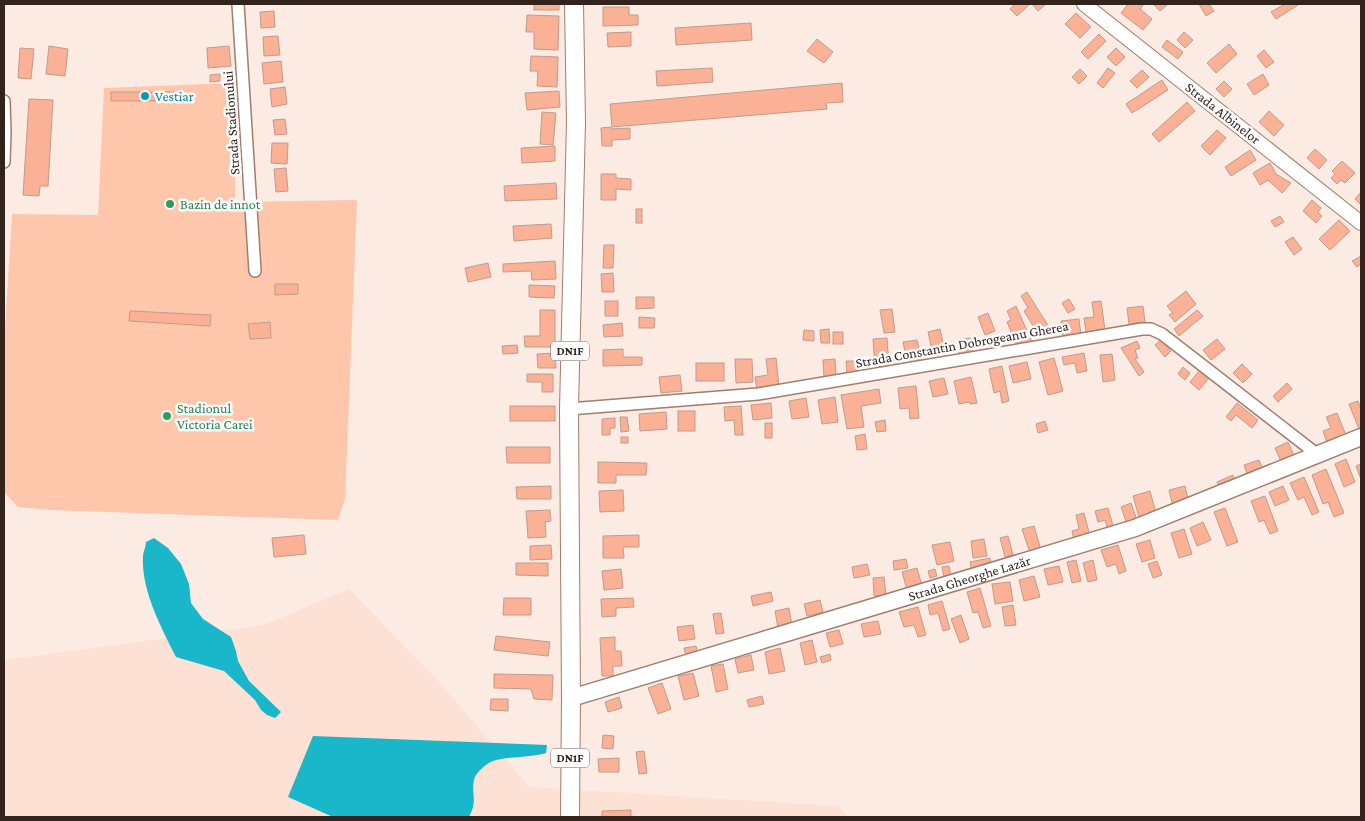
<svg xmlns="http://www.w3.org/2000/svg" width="1365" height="821" viewBox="0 0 1365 821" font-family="'Crimson Pro',serif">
  <rect width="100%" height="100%" fill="#fbebe3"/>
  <!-- built -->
  <polygon fill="#fde1d4" points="349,589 439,682 529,787 837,806 848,817 4,817 4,660 264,625"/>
  <!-- green -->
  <polygon fill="#fec7ac" points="235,83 235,202 357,200 345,499 338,520 51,510 18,507 4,492 4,346 12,214 98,215 104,88"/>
  <!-- water -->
  <g fill="#19b7c9">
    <path d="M154 538 168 548 181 564 189 584 191 603 203 619 231 637 236 651 238 661 249 681 281 712 275 718 267 715 261 710 255 700 224 671 176 657C161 627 141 590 143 556 143 552 146 547 146 542Z"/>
    <path d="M313 736 547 745 546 753C529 758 510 756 493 761 487 763 475 773 474 780 471 795 478 800 469 817H333L288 797Z"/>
  </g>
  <!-- building -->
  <g fill="#fbb195" stroke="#c19b8d">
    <rect x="534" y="4" width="25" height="6"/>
    <polygon points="1015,4 1030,4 1017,16 1010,9"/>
    <polygon points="1032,4 1046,4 1038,11"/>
    <polygon points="1128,4 1144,4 1140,9 1152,19 1143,30 1121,13"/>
    <polygon points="1153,4 1168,4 1160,11"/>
    <polygon points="1199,4 1209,4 1214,11 1206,16"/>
    <polygon points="1285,4 1297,4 1298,5 1276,19 1271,12"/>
    <polygon points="603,7 629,7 629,15 638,15 638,25 603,26"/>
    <polygon points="274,11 275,27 261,28 260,12"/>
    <polygon points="1076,13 1091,27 1080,38 1065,24"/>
    <polygon points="527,15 559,16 558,50 534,49 534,32 526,32"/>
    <polygon points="751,23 752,40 676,45 675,28"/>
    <polygon points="631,32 631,46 608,47 607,33"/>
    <polygon points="1184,32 1193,40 1185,48 1177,40"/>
    <polygon points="1099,34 1106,41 1088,59 1081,52"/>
    <polygon points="278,36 280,55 264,56 263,37"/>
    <polygon points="817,39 833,52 824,63 807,51"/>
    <polygon points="1167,40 1183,52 1178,59 1162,47"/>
    <polygon points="1229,44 1237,54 1216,73 1207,63"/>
    <polygon points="49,46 68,49 65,76 46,74"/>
    <polygon points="229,46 231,66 208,68 207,48"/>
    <polygon points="20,48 34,49 31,79 18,78"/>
    <polygon points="1116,48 1125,57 1116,66 1107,57"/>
    <polygon points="1264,50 1274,62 1266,68 1257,56"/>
    <polygon points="531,56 558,57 557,87 537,86 538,71 530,71"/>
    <polygon points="281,61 283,82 264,84 262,63"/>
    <polygon points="712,68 713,82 657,86 656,71"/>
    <polygon points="1108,68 1115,73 1103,88 1097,83"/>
    <polygon points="1080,69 1087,76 1079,84 1072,77"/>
    <polygon points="1142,70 1149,77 1137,88 1130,81"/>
    <polygon points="220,74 220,81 210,82 210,75"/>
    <polygon points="1263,74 1269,85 1254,95 1247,84"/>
    <polygon points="1162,80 1168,90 1132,113 1126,104"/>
    <polygon points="1224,81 1232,89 1224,97 1216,89"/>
    <polygon points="842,83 843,102 826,103 827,109 612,127 610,104"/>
    <polygon points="285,87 287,104 272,107 270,89"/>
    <polygon points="559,91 560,107 527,110 525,93"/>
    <rect x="111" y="92" width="68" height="9"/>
    <polygon points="29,99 53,100 48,186 40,186 39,196 23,195"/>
    <polygon points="1187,102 1195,111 1159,142 1152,134"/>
    <polygon points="1269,111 1284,125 1274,136 1259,122"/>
    <polygon points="542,112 556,113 553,145 540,144"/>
    <polygon points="285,119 287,134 275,135 273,120"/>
    <polygon points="611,127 611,129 630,128 630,139 612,140 612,146 602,146 601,128"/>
    <polygon points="1217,130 1226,138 1210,155 1201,146"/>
    <polygon points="272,143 288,143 287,164 271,163"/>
    <polygon points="555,146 555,161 522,163 521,148"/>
    <polygon points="1315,149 1327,160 1319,169 1307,158"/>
    <polygon points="1250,150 1256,160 1231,176 1225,167"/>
    <polygon points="1342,161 1355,173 1345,183 1341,180 1337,184 1331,178 1335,174 1332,171"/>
    <polygon points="1270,163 1276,174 1291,183 1282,193 1268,180 1260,185 1253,173"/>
    <polygon points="286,168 288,191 276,192 274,169"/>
    <polygon points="601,174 616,174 616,178 631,179 631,190 616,189 616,200 601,200"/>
    <polygon points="556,183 557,199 505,201 504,186"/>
    <polygon points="1361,192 1361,205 1355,199"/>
    <polygon points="1312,200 1321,208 1318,212 1322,216 1316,223 1303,211"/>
    <rect x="636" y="209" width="6" height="14"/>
    <polygon points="1280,216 1284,222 1275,227 1271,221"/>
    <polygon points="1339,220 1350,231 1330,250 1319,239"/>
    <polygon points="551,224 552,238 514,241 513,226"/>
    <polygon points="1293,237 1302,249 1294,255 1285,242"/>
    <polygon points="604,245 614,245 613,268 603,268"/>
    <polygon points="1361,256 1361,264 1357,267 1352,261"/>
    <polygon points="555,261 556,279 532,280 531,271 503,272 503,264"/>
    <polygon points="488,263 491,277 468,282 465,268"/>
    <polygon points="613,273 614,292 602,292 601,274"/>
    <polygon points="275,284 298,284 298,294 275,295"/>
    <polygon points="529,285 555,286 554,298 529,297"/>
    <polygon points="1186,291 1196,304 1175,322 1169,315 1173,313 1167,306"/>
    <polygon points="1027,292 1049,327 1038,334 1024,311 1028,308 1021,296"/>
    <polygon points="636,297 654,297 654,308 636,309"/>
    <polygon points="1069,299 1075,309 1068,313 1062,303"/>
    <rect x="605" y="301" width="13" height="15"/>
    <polygon points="1101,301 1105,330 1086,332 1084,318 1094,317 1092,302"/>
    <polygon points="1016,306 1032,342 1018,348 1007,322 1011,320 1007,311"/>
    <polygon points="1143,306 1145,322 1129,324 1127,308"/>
    <polygon points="892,309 895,332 884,333 880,310"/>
    <polygon points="540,310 555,310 555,347 525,347 524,336 540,336"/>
    <polygon points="1197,310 1203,316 1179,336 1174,329"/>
    <polygon points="130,311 211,315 210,326 129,321"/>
    <polygon points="988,313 995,331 985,335 978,317"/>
    <polygon points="639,317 655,318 654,328 639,328"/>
    <polygon points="1079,319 1081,336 1063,338 1061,321"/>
    <polygon points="270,322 271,338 250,339 248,324"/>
    <polygon points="622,323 623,336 604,337 603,325"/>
    <polygon points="829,329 830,343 821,343 820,330"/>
    <polygon points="940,329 945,352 933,355 928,332"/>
    <polygon points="804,330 814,331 814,341 803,340"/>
    <rect x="833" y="332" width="10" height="12"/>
    <polygon points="887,338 889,366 875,367 873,339"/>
    <polygon points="970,338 974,356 960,359 957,340"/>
    <polygon points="1217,339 1225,349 1211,360 1203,350"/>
    <polygon points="917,340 921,359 907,361 903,342"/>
    <polygon points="1161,340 1171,351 1165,357 1155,345"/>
    <polygon points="1137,341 1140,348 1135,350 1138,358 1135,359 1144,372 1139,376 1121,348"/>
    <polygon points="517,345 518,353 503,354 502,346"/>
    <polygon points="623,349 623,357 642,357 642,365 603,366 603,350"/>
    <polygon points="555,353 556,368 538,368 537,354"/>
    <polygon points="1084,353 1087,371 1077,373 1075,363 1064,365 1062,357"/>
    <polygon points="1112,354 1115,380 1103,382 1100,355"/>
    <polygon points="776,358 779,387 757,389 755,377 768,375 766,359"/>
    <polygon points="1054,358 1063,391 1048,395 1039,362"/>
    <polygon points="735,359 752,359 753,382 736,383"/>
    <polygon points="835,359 836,376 824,377 823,360"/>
    <polygon points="846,361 860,361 861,374 847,375"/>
    <polygon points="1027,362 1031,379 1013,383 1009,366"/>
    <rect x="696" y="363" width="28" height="18"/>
    <polygon points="1242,364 1252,374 1243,383 1233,373"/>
    <polygon points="1002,366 1009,401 1002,403 1000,391 994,393 989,369"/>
    <polygon points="1183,367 1190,373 1185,380 1178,374"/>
    <polygon points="1199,371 1209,378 1199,390 1190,382"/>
    <polygon points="527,374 553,374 553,392 542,392 542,382 527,382"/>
    <polygon points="680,375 682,391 661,393 659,377"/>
    <polygon points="971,377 977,403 970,404 969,402 959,404 954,381"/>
    <polygon points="944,378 948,394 933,397 929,381"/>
    <polygon points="1287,383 1292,389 1278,402 1273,396"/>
    <polygon points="916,386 919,418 910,419 909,408 900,409 898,388"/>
    <polygon points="879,389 881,403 861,406 864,427 847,429 841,395"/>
    <polygon points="835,397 838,422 822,424 818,400"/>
    <polygon points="806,398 809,417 792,419 789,401"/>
    <polygon points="1358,401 1361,410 1361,428 1359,429 1349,404"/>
    <polygon points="771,403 772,418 753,420 751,405"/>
    <polygon points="1237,403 1258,420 1252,428 1236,415 1231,421 1226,417"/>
    <rect x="510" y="406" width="45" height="15"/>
    <polygon points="741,406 743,435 735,435 734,420 725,421 724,407"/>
    <rect x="678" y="411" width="17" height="20"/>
    <polygon points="666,412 667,429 640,431 639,414"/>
    <polygon points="1337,413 1347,438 1328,445 1323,431 1331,428 1326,417"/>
    <polygon points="620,417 627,417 629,431 621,432"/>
    <polygon points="615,418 615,428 610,428 610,435 602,435 602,419"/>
    <polygon points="885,420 886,431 877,432 875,422"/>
    <polygon points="1045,421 1048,430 1038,433 1036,424"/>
    <rect x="765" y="423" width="7" height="15"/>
    <polygon points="865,434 867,449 857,450 855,436"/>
    <rect x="621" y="437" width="7" height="6"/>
    <polygon points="1288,442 1297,462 1284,468 1275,448"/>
    <polygon points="506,447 550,447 550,463 507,463"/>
    <polygon points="1346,459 1355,482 1344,487 1335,464"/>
    <polygon points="1259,460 1265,474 1249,479 1244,465"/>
    <polygon points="598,462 647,463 646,475 616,475 616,483 598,483"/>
    <polygon points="1361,464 1361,477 1360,477 1356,466"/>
    <polygon points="1326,469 1344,513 1334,517 1328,502 1323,504 1312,475"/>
    <polygon points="1233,475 1236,484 1221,490 1217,482"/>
    <polygon points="1304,477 1319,512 1312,515 1304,497 1298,500 1290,483"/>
    <polygon points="551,486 551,499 517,499 516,487"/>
    <polygon points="1185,486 1189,504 1173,507 1169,490"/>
    <polygon points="1283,486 1289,500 1275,506 1269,492"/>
    <polygon points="623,490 624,511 600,512 599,491"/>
    <polygon points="1150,491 1156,513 1139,517 1133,496"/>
    <polygon points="1265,496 1278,531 1270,534 1264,520 1259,522 1251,501"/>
    <polygon points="1131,503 1138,523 1128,527 1121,507"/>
    <polygon points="1108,508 1114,529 1108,530 1105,520 1098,522 1095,511"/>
    <polygon points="1225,508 1238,542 1227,546 1214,512"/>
    <polygon points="550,510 551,521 545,522 546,537 528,538 526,511"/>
    <polygon points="1084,513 1090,536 1074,540 1072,531 1079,529 1076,515"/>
    <polygon points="1203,522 1211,540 1197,546 1190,528"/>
    <polygon points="1034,526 1041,550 1030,553 1022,529"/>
    <polygon points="1184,529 1192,554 1179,558 1171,533"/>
    <polygon points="304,535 306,554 274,557 272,538"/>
    <polygon points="639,535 639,547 623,547 624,558 603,558 603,536"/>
    <polygon points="1008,536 1013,555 1005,557 1000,538"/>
    <polygon points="984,539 987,556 973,558 971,541"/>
    <polygon points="1150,540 1155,558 1142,562 1136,544"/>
    <polygon points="950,542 954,561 937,565 932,545"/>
    <polygon points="551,545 552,559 530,560 530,546"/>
    <polygon points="1118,545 1126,571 1119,574 1116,564 1107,567 1101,550"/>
    <polygon points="990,558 992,568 972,572 970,562"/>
    <polygon points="906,559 908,568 894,570 893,561"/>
    <polygon points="1076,560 1081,581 1072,583 1067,562"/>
    <polygon points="1093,560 1097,580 1088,582 1083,563"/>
    <polygon points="1157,561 1162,575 1153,578 1148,564"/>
    <polygon points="516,563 548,563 548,576 516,575"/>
    <polygon points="867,564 870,575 854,578 852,567"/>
    <polygon points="949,566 951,577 944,578 942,567"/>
    <polygon points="1059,566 1063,582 1048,585 1044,569"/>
    <polygon points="917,568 922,586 907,590 902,572"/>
    <polygon points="621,569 623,588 604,590 602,571"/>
    <polygon points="935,569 937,576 930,578 928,571"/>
    <polygon points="1034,576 1040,597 1024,601 1019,580"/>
    <polygon points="884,577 886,595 874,596 873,578"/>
    <polygon points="1010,582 1013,601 995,604 992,584"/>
    <polygon points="980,588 991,626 983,628 978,612 973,613 967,592"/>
    <polygon points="771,592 773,601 753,606 751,596"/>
    <polygon points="504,598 531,598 531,615 503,615"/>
    <polygon points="633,598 634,607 616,608 616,616 602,617 601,599"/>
    <polygon points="820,600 823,612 807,616 804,604"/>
    <polygon points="942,601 950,629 943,631 938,613 930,615 928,605"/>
    <polygon points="1013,605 1016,625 1005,626 1002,607"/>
    <polygon points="918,607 926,635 918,637 914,625 904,627 899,612"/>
    <polygon points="789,608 792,626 778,628 775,611"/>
    <polygon points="721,613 724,633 716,634 713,614"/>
    <polygon points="961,615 969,639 960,643 951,619"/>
    <polygon points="878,621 881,634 864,637 861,624"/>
    <polygon points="693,625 695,639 679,641 677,627"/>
    <polygon points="839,630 843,644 830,647 826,633"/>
    <polygon points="496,636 550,642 548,656 494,650"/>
    <polygon points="615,637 615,651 621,651 622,666 613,666 613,676 602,676 600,638"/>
    <polygon points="812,640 817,662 805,665 800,643"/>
    <polygon points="696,646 698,654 686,656 684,648"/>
    <polygon points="780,648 785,671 769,674 765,652"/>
    <polygon points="830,654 831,660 822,663 820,657"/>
    <polygon points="751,655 754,670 738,673 735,659"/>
    <polygon points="723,664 728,689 716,692 711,666"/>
    <polygon points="693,673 699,696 684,700 678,676"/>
    <polygon points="494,674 553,675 552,700 534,699 531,689 494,688"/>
    <polygon points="662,683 671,709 658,714 648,688"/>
    <polygon points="762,696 764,704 749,707 747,700"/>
    <polygon points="619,697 622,708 608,712 605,702"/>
    <polygon points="491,699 508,699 508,711 490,710"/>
    <polygon points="603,735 614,736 613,749 602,748"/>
    <polygon points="644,751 647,773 639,774 636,752"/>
    <polygon points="619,758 619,772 599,772 598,759"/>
    <polygon points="631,810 631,817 602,817 602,811"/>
  </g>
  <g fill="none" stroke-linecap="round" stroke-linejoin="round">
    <!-- minor casing -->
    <g stroke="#a07e6d" stroke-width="14">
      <g id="minor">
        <polyline points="238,4 255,271"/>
        <polyline points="4,101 5,133 4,162"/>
        <polyline points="569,409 758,394 1142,329 1151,329 1162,334 1318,455"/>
      </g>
    </g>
    <!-- tertiary casing -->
    <g stroke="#a07e6d" stroke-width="16">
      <polyline id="tertiary" points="1084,4 1361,223"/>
    </g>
    <!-- secondary casing -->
    <g stroke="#a07e6d" stroke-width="19">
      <g id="secondary">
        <path id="s1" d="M571 698 1135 528 1361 437"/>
      </g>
    </g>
    <!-- primary casing -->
    <g stroke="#a07e6d" stroke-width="20">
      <polyline id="primary" points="570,817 571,698 569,409 576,122 574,4"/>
    </g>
    <!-- minor -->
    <use href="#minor" stroke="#fff" stroke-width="11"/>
    <!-- tertiary -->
    <use href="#tertiary" stroke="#fff" stroke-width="14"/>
    <!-- secondary -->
    <use href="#secondary" stroke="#fff" stroke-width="16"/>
    <!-- primary -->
    <use href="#primary" stroke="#fff" stroke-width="18"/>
  </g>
  <!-- markers -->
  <circle fill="#0f9aa8" stroke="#fcfcfc" stroke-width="2" cx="145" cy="96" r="5"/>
  <g fill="#2e9e5b" stroke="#fcfcfc" stroke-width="2">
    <circle cx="170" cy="204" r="5"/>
    <circle cx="167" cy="416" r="5"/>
  </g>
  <g text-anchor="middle" stroke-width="5" stroke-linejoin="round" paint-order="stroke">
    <!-- shield labels -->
    <g fill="#fcfcfc" stroke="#6f6560" stroke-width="1">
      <rect x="551" y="341.5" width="38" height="19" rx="4"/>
      <rect x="551" y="748.5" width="38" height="19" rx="4"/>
    </g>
    <g font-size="12" font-weight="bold" fill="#32241d">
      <text x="570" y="355">DN1F</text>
      <text x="570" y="762">DN1F</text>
    </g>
    <!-- culture labels -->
    <g font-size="14" fill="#0d838f" stroke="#fcfcfc" text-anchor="start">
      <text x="155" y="101">Vestiar</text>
    </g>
    <!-- street labels -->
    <g font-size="14" fill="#32241d" stroke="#fcfcfc">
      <text transform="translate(1223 113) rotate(38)" y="5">Strada Albinelor</text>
      <text transform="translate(231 123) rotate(-94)" y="5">Strada Stadionului</text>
      <text transform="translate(962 344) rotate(-10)" y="5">Strada Constantin Dobrogeanu Gherea</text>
      <text dy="5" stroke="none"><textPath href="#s1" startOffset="416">Strada Gheorghe Lazăr</textPath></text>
    </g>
    <!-- leisure labels -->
    <g font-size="14" fill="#27864d" stroke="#fcfcfc" text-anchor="start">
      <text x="180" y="209">Bazin de innot</text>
      <text x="177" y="413">Stadionul<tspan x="177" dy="16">Victoria Carei</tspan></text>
    </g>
  </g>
  <!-- border -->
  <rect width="1365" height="821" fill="none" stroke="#32241d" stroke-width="10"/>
</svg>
